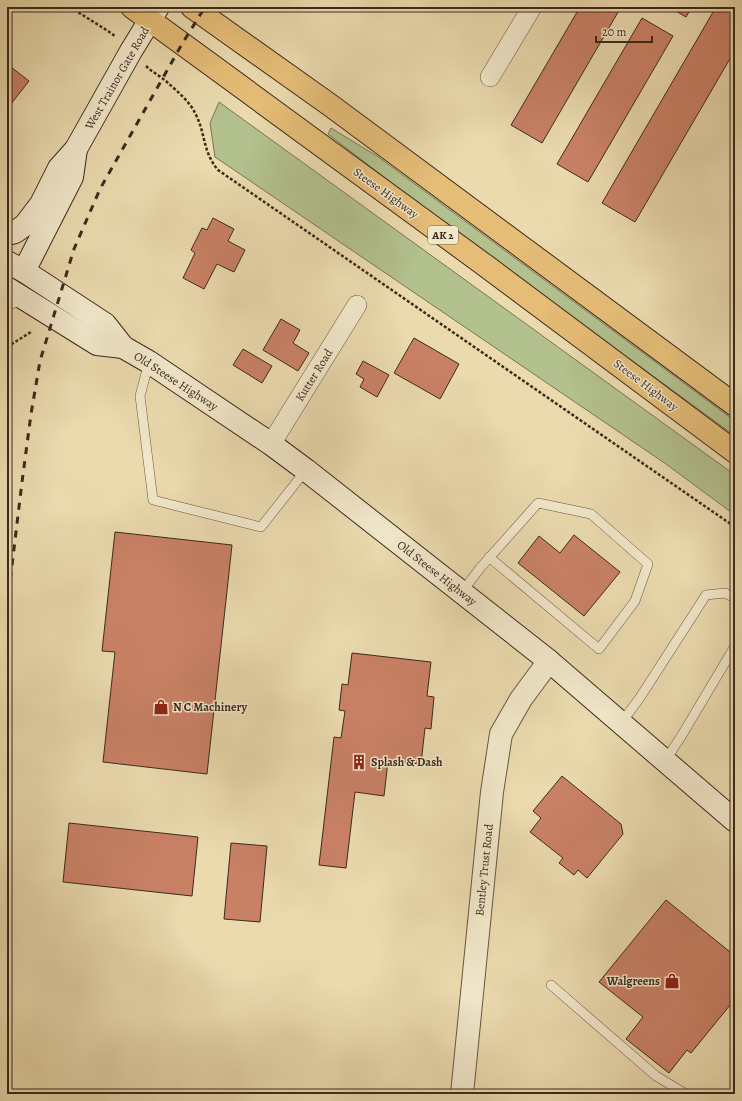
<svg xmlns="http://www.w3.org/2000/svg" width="742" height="1101" viewBox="0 0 742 1101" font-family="Alegreya,serif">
  <rect width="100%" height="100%" fill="#eadaae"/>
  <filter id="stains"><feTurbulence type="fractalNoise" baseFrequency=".005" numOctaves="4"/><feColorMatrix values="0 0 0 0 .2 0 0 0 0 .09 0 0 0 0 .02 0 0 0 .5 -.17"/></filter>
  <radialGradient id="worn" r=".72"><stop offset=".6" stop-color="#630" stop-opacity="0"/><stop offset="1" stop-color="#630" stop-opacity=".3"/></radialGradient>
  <!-- green -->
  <g fill="#b2c18e" stroke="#787555">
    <polygon points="219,102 735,475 735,515 666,464 215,157 210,123"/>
    <polygon points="331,128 377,156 735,421 735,436 450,228 328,134"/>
  </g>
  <!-- building -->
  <g fill="#c98166" stroke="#3d291c">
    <polygon points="580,7 621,7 542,143 511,125"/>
    <polygon points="669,7 692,7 686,17"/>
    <polygon points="716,7 735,7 735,50 635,222 602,203"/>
    <polygon points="642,18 673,36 588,182 557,164"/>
    <polygon points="7,64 29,81 7,109"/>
    <polygon points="213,218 234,229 228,241 245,250 234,272 217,264 204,289 183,278 195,253 191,250 202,228 207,230"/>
    <polygon points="281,319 300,330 293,343 309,353 298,371 263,350"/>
    <polygon points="414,338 459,364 440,399 394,373"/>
    <polygon points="243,349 272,366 262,383 233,365"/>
    <polygon points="363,361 389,375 377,397 360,387 364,379 356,374"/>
    <polygon points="115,532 232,545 207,774 103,762 115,652 102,651"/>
    <polygon points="574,535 620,572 584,616 518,563 539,536 560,553"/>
    <polygon points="352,653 431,662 427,696 434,697 431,729 425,728 421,764 388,761 384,796 355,792 346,868 319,865 334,737 341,738 345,711 339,710 342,684 348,685"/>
    <polygon points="562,776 621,824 623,834 587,878 578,870 574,875 559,863 563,858 530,832 541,818 533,811"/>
    <polygon points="69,823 198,837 192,896 63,882"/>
    <polygon points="231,843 267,846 260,922 224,919"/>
    <polygon points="666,900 735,956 735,999 691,1053 687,1050 669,1073 626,1039 643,1017 599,982"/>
  </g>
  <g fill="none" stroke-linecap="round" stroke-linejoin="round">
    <!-- service casing -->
    <g stroke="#685540" stroke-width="10">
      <g id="service">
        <polyline points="7,305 23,301"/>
        <polyline points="149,362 140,396 153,500 261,527 306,470"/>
        <polyline points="462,592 481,567 538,503 591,514 648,564 635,601 599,649 489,557"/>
        <polyline points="621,723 639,699 706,595 725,593 735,598"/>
        <polyline points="665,761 682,735 735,646"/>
        <polyline points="551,985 656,1076 686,1094"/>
      </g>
    </g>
    <!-- minor casing -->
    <g stroke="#685540" stroke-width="20">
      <g id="minor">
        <polyline points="490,77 532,7"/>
        <polyline points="271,444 357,305"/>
      </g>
    </g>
    <!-- tertiary casing -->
    <g stroke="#685540" stroke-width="24">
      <polyline id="tertiary" points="462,1094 492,792 501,734 521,699 549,661"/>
    </g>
    <!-- secondary casing -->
    <g stroke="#3d291c" stroke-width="24">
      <g id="secondary">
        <polyline points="7,234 15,232 25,225 41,204 59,168 76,149 131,51 158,7"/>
        <polyline points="7,262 24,271 105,324 123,347 149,362 271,444 306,470 549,661 735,821"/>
        <polyline points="24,271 72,177 76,149"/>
        <polyline points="7,288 97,344 123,347"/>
      </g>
    </g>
    <!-- trunk casing -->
    <g stroke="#3d291c" stroke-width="24">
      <g id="trunk">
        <polyline points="132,7 486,266 735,452"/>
        <polyline points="192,7 330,105 735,405"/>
      </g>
    </g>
    <!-- path -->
    <g stroke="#3d291c" stroke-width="2.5" stroke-dasharray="3 2" stroke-linecap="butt">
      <polyline points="70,7 111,33 116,37"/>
      <path d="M146 66C153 73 161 76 168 83 177 91 190 102 195 113 206 133 202 151 218 170L735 527"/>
      <polyline points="7,347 31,332"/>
    </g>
    <!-- service -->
    <use href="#service" stroke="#f1e7ca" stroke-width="9"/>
    <!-- minor -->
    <use href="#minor" stroke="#f1e7ca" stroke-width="19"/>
    <!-- tertiary -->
    <use href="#tertiary" stroke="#f1e7ca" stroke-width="22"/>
    <!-- secondary -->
    <use href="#secondary" stroke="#f1e7ca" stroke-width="22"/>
    <!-- trunk -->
    <use href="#trunk" stroke="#e5bd77" stroke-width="22"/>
    <!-- rail -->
    <polyline stroke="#3d291c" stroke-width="3" stroke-dasharray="7 7" stroke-linecap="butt" points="7,607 22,482 31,414 40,361 74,249 100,189 182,44 205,7"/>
  </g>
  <!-- icons -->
  <defs>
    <g id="shop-bare" transform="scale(1.2)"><path d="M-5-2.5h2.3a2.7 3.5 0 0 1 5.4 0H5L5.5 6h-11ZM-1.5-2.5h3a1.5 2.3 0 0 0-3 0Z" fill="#8f2418" stroke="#f1e7ca" stroke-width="2.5" paint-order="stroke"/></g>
    <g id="building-bare" transform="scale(1.2)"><path d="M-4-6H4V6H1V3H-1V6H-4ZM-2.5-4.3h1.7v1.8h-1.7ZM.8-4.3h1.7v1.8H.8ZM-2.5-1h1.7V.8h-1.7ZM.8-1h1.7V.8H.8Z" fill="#8f2418" stroke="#f1e7ca" stroke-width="2.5" paint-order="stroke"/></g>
  </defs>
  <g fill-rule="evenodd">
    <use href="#shop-bare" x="161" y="707"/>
    <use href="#building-bare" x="359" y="762"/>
    <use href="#shop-bare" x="672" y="981"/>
  </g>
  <g text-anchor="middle" stroke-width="3" stroke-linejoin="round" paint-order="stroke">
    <!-- shield labels -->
    <rect fill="#f1e7ca" stroke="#736250" stroke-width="1" x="428" y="226" width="30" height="18" rx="3"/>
    <g font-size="11" font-weight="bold" fill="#3d291c">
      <text x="443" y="239">AK 2</text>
    </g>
    <!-- street labels -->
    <g font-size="12" fill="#3d291c" stroke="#f1e7ca">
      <text transform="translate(117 78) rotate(-60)" y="4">West Trainor Gate Road</text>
      <text transform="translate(386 193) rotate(36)" y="4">Steese Highway</text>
      <text transform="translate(314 375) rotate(-58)" y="4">Kutter Road</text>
      <text transform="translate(176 381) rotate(33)" y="4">Old Steese Highway</text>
      <text transform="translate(646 385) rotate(37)" y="4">Steese Highway</text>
      <text transform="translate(437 573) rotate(38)" y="4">Old Steese Highway</text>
      <text transform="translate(484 870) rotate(-84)" y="4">Bentley Trust Road</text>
    </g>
    <!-- poi labels -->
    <g font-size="12" font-weight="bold" fill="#3d291c" stroke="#f1e7ca" text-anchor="start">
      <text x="173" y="711">N C Machinery</text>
      <text x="371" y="766">Splash &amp; Dash</text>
      <text x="660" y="985" text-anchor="end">Walgreens</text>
    </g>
  </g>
  <!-- margin -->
  <rect width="742" height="1101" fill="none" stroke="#eadaae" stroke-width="24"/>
  <rect x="8" y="8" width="726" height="1085" fill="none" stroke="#3d291c" stroke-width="2"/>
  <rect x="12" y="12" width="718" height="1077" fill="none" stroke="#3d291c"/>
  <!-- scale -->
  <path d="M596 36v6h56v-6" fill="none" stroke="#3d291c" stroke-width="2"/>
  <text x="602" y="36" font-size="12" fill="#3d291c" stroke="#f1e7ca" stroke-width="3" paint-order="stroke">20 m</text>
  <rect width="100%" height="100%" filter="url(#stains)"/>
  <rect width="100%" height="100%" fill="url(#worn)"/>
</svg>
